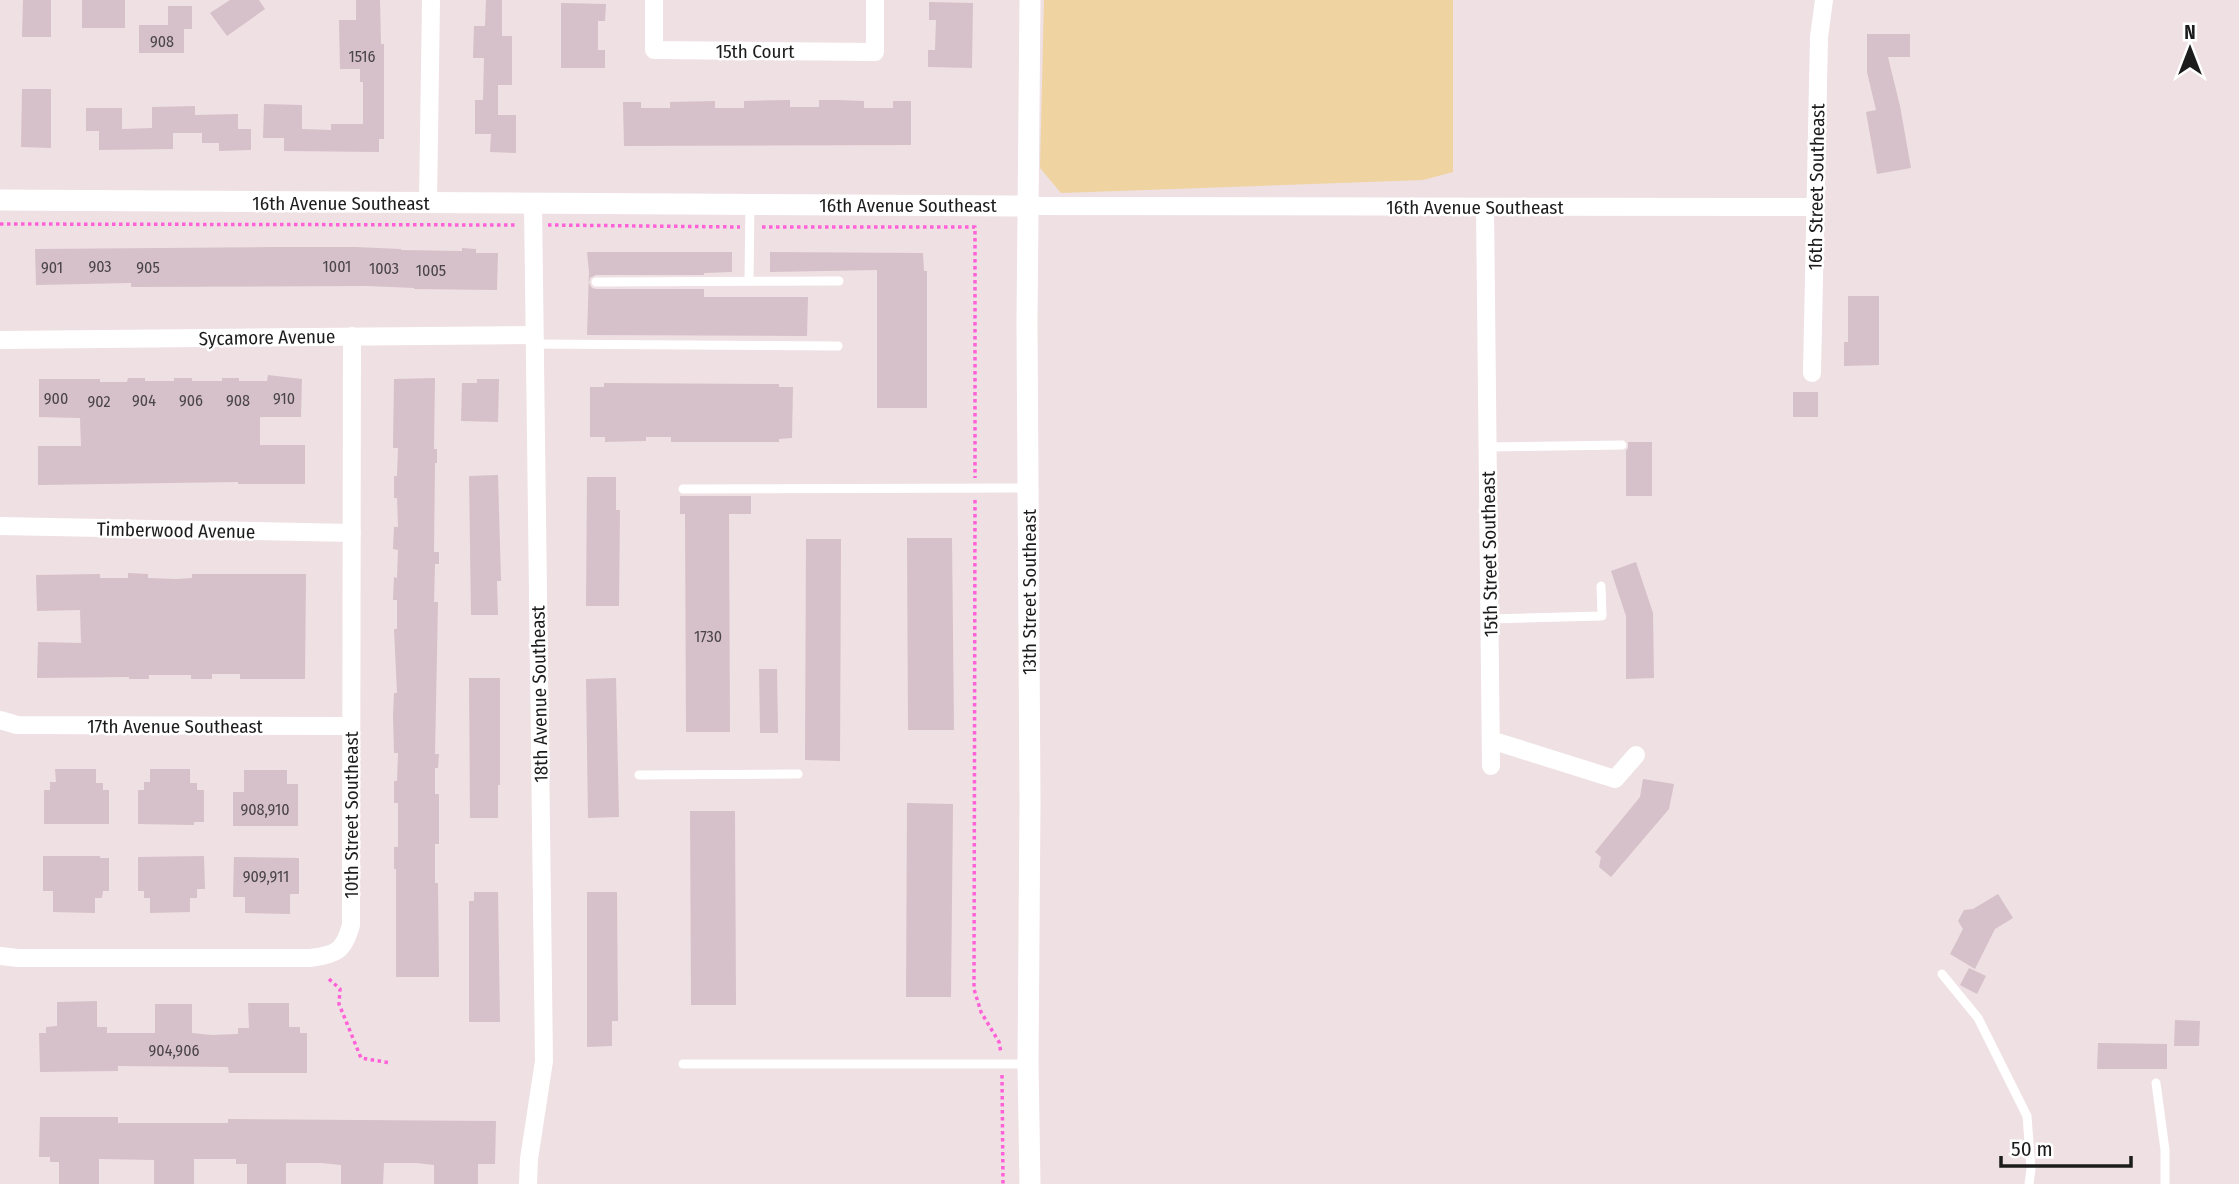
<svg xmlns="http://www.w3.org/2000/svg" width="2239" height="1184" viewBox="0 0 2239 1184" font-family="'Fira Sans Condensed',sans-serif">
  <rect width="100%" height="100%" fill="#efe0e3"/>
  <!-- grass -->
  <polygon fill="#efd3a0" points="1044,0 1453,0 1453,172 1423,180 1061,193 1040,168"/>
  <!-- building -->
  <g fill="#d6c0c9">
    <polygon points="23,0 51,0 51,37 22,37"/>
    <rect x="82" y="0" width="43" height="28"/>
    <polygon points="230,0 259,0 265,9 227,36 210,13"/>
    <polygon points="356,0 380,0 381,44 384,44 384,139 379,139 379,152 284,151 284,138 263,138 264,104 302,105 302,129 331,130 331,124 363,124 363,82 360,82 360,69 340,69 339,20 356,20"/>
    <polygon points="486,0 502,0 502,36 512,36 512,85 498,85 498,115 516,115 516,153 490,152 491,134 475,134 475,100 483,100 484,58 473,58 474,26 485,26"/>
    <polygon points="929,2 973,3 972,68 928,67 928,50 935,50 936,20 929,20"/>
    <polygon points="561,3 606,4 605,21 598,21 598,50 605,50 605,68 561,68"/>
    <polygon points="168,6 192,6 192,29 184,29 184,53 139,53 139,25 168,25"/>
    <polygon points="1867,34 1910,34 1910,57 1888,57 1900,106 1911,168 1877,174 1866,112 1876,110 1867,72"/>
    <polygon points="22,89 51,89 51,148 21,147"/>
    <polygon points="790,100 790,107 819,107 819,100 837,100 864,101 864,108 893,108 893,101 911,101 911,145 624,146 623,102 641,102 641,108 670,108 670,102 715,101 715,108 744,108 744,101"/>
    <polygon points="195,106 195,115 238,114 238,129 251,129 251,150 219,151 219,143 202,143 202,133 173,133 173,149 99,150 99,131 86,131 86,108 122,108 122,129 152,128 152,107"/>
    <polygon points="272,247 355,247 401,249 401,250 462,251 462,248 476,249 476,253 498,253 497,290 414,289 414,288 367,286 131,287 131,283 36,285 35,249"/>
    <polygon points="587,252 732,252 732,272 704,273 704,275 596,275 590,278 589,283 592,288 596,289 704,289 704,297 808,297 807,336 587,335 589,272"/>
    <polygon points="770,252 923,253 924,271 927,271 927,408 877,408 877,270 770,272"/>
    <polygon points="1848,296 1879,296 1879,365 1844,366 1844,342 1848,342"/>
    <polygon points="268,375 302,379 301,417 260,417 260,445 305,445 305,484 238,484 238,482 38,485 38,446 81,446 80,418 39,417 39,379 100,379 100,382 127,382 128,378 145,378 145,381 174,381 174,378 192,378 192,381 222,381 222,378 239,378 239,381 267,381"/>
    <polygon points="435,378 434,449 437,449 437,463 435,463 434,552 439,552 439,564 435,564 434,602 438,602 435,754 439,754 438,768 435,768 435,794 439,794 439,844 435,844 435,883 438,883 439,977 396,977 396,869 394,869 394,847 398,847 398,803 394,803 394,781 397,781 398,753 394,753 393,716 394,693 397,693 394,629 397,629 397,600 393,600 394,577 397,578 398,550 393,549 394,527 398,527 397,498 394,498 394,476 397,476 398,448 393,448 394,379"/>
    <polygon points="477,379 499,379 498,422 461,421 462,383 477,383"/>
    <polygon points="604,383 779,384 779,387 793,387 792,438 779,439 779,442 671,442 671,437 646,437 646,441 605,442 605,437 590,437 590,387 604,387"/>
    <rect x="1793" y="392" width="25" height="25"/>
    <polygon points="1628,442 1652,442 1652,496 1626,496 1626,451 1628,448"/>
    <polygon points="498,475 501,581 497,581 498,615 471,615 469,476"/>
    <polygon points="587,477 616,477 616,510 620,510 619,606 586,606"/>
    <polygon points="680,496 751,496 751,514 729,514 730,732 686,732 685,514 680,514"/>
    <polygon points="907,538 952,538 954,730 908,730"/>
    <polygon points="806,539 841,539 840,761 805,760"/>
    <polygon points="1636,562 1653,613 1654,678 1626,679 1626,616 1611,571"/>
    <polygon points="128,573 148,574 148,578 177,579 192,578 192,574 306,574 305,679 240,679 240,674 212,674 212,679 191,679 191,675 149,675 149,679 129,679 129,677 37,678 38,642 81,643 80,610 37,611 36,575 100,574 100,578 128,578"/>
    <polygon points="759,669 777,669 778,733 760,733"/>
    <polygon points="469,678 500,678 500,785 498,785 498,818 470,818"/>
    <polygon points="616,678 619,817 588,818 586,679"/>
    <polygon points="55,769 96,769 96,783 103,783 103,790 109,790 109,824 44,824 44,790 50,790 50,782 56,782"/>
    <polygon points="150,769 190,769 190,783 197,783 197,790 204,790 204,822 194,822 194,825 138,824 138,790 144,790 144,782 150,782"/>
    <polygon points="244,770 287,770 287,784 298,784 298,826 233,826 233,792 244,792"/>
    <polygon points="1643,779 1674,784 1669,809 1611,877 1599,867 1601,857 1595,852 1640,797"/>
    <polygon points="907,803 953,804 951,997 906,997"/>
    <polygon points="690,811 735,811 736,1005 691,1005"/>
    <polygon points="43,856 100,856 100,858 109,858 109,891 103,891 102,898 95,898 95,913 53,912 53,891 43,891"/>
    <polygon points="204,856 205,889 197,889 197,898 190,898 190,912 150,913 150,898 144,898 144,891 138,891 138,857"/>
    <polygon points="234,857 299,858 299,894 290,894 290,914 245,913 245,897 233,897"/>
    <polygon points="474,892 498,892 500,1022 469,1022 469,901 474,901"/>
    <polygon points="587,892 617,892 618,1021 612,1021 612,1046 587,1047"/>
    <polygon points="1998,894 2013,918 1995,929 1975,969 1950,954 1963,929 1958,921 1964,910 1973,909"/>
    <polygon points="1969,968 1986,976 1977,994 1960,985"/>
    <polygon points="97,1001 97,1027 107,1027 107,1033 155,1033 155,1004 192,1004 192,1033 212,1035 238,1034 238,1028 249,1028 248,1003 289,1003 289,1027 300,1027 300,1033 307,1033 307,1073 229,1073 228,1067 118,1066 118,1071 40,1072 39,1033 46,1033 46,1027 57,1026 57,1002"/>
    <polygon points="2175,1020 2200,1021 2199,1046 2174,1046"/>
    <polygon points="2098,1043 2167,1044 2167,1069 2097,1069"/>
    <polygon points="40,1117 118,1117 118,1123 228,1123 228,1119 496,1121 495,1164 478,1164 478,1184 434,1184 434,1165 416,1163 384,1163 383,1184 341,1184 341,1165 321,1163 286,1163 286,1184 247,1184 247,1164 236,1164 236,1159 194,1159 194,1184 154,1184 154,1160 99,1159 99,1184 59,1184 59,1162 50,1162 50,1157 39,1157"/>
  </g>
  <g fill="none" stroke-linecap="round" stroke-linejoin="round">
    <!-- path -->
    <g stroke="#ff61d9" stroke-width="3.5" stroke-dasharray="3.5 3.5" stroke-linecap="butt">
      <polyline points="0,224 516,225"/>
      <polyline points="548,225 740,227"/>
      <polyline points="762,227 975,227 975,478"/>
      <polyline points="975,500 974,989 981,1012 999,1042 1001,1053"/>
      <polyline points="329,979 340,989 339,1004 361,1058 391,1063"/>
      <polyline points="1002,1075 1003,1184"/>
    </g>
    <!-- service -->
    <g stroke="#fff" stroke-width="9">
      <polyline points="749,281 750,203"/>
      <polyline points="596,282 839,281"/>
      <polyline points="534,344 838,346"/>
      <polyline points="1488,447 1622,445"/>
      <polyline points="683,489 1028,488"/>
      <polyline points="1490,619 1602,616 1601,586"/>
      <polyline points="639,775 798,774"/>
      <polyline points="1942,974 1978,1018 2027,1116 2031,1169 2029,1184"/>
      <polyline points="683,1064 1026,1064"/>
      <polyline points="2156,1083 2165,1150 2165,1184"/>
    </g>
    <!-- minor -->
    <g stroke="#fff" stroke-width="18">
      <polyline points="654,0 654,50 875,52 875,0"/>
      <polyline points="428,203 431,0"/>
      <polyline points="1027,206 1815,207"/>
      <polyline points="1485,207 1491,766"/>
      <polyline points="0,340 534,335"/>
      <polyline points="1812,373 1819,37 1824,0"/>
      <polyline points="0,526 352,533"/>
      <polyline points="0,720 17,725 351,726"/>
      <polyline points="1491,740 1615,779 1636,755"/>
      <path d="M0 956 18 958H310C336 955 344 951 351 925L352 336"/>
      <polyline points="528,1184 529,1159 544,1061 533,204"/>
    </g>
    <!-- tertiary -->
    <g stroke="#fff" stroke-width="21">
      <polyline points="0,200 1027,206"/>
      <polyline points="1030,1184 1028,1064 1030,803 1027,322 1030,0"/>
    </g>
  </g>
  <g text-anchor="middle" stroke-width="5" stroke-linejoin="round" paint-order="stroke">
    <!-- number labels -->
    <g font-size="16" fill="#4a4547">
      <text x="162" y="47">908</text>
      <text x="362" y="62">1516</text>
      <text x="100" y="272">903</text>
      <text x="337" y="272">1001</text>
      <text x="52" y="273">901</text>
      <text x="148" y="273">905</text>
      <text x="384" y="274">1003</text>
      <text x="431" y="276">1005</text>
      <text x="56" y="404">900</text>
      <text x="284" y="404">910</text>
      <text x="144" y="406">904</text>
      <text x="191" y="406">906</text>
      <text x="238" y="406">908</text>
      <text x="99" y="407">902</text>
      <text x="708" y="642">1730</text>
      <text x="265" y="815">908,910</text>
      <text x="266" y="882">909,911</text>
      <text x="174" y="1056">904,906</text>
    </g>
    <!-- street labels -->
    <g font-size="19" fill="#1c1c1c" stroke="#fff">
      <text x="755" y="58">15th Court</text>
      <text transform="translate(1816 187) rotate(-89)" y="7">16th Street Southeast</text>
      <text x="341" y="210">16th Avenue Southeast</text>
      <text x="908" y="212">16th Avenue Southeast</text>
      <text x="1475" y="214">16th Avenue Southeast</text>
      <text transform="translate(267 337) rotate(-1)" y="7">Sycamore Avenue</text>
      <text transform="translate(176 530) rotate(1)" y="7">Timberwood Avenue</text>
      <text transform="translate(1489 554) rotate(-91)" y="7">15th Street Southeast</text>
      <text transform="translate(1029 592) rotate(-90)" y="7">13th Street Southeast</text>
      <text transform="translate(539 694) rotate(-91)" y="7">18th Avenue Southeast</text>
      <text x="175" y="733">17th Avenue Southeast</text>
      <text transform="translate(351 815) rotate(-90)" y="7">10th Street Southeast</text>
    </g>
  </g>
  <!-- north arrow -->
  <g transform="translate(2190 49)" stroke="#ffffff" stroke-width="5" paint-order="stroke">
  <path d="M0-5L12 26L0 18L-12 26Z" fill="#1c1c1c"/>
  <text y="-10" font-size="19" font-weight="bold" text-anchor="middle" fill="#1c1c1c">N</text>
  </g>
  <!-- scale -->
  <path d="M2001 1156v10h130v-10" fill="none" stroke="#1c1c1c" stroke-width="3.5"/>
  <text x="2011" y="1156" font-size="21" fill="#1c1c1c" stroke="#ffffff" stroke-width="5" paint-order="stroke">50 m</text>
</svg>
